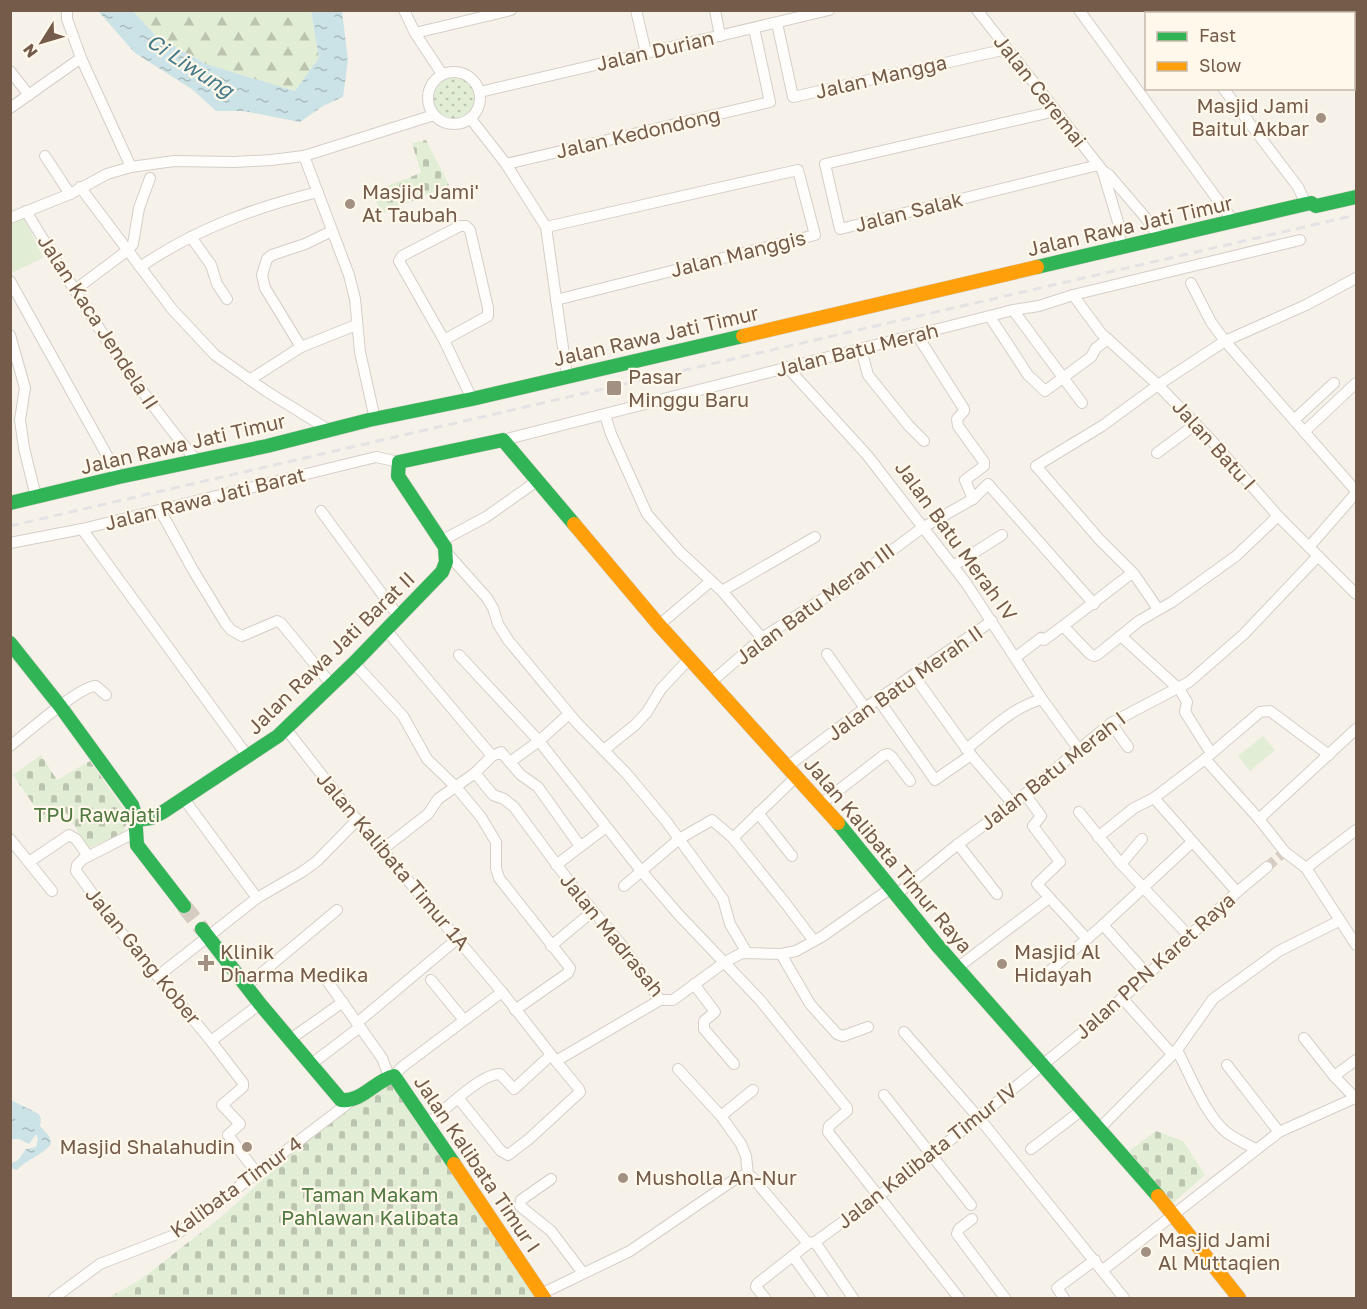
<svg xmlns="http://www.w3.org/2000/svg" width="1367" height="1309" viewBox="0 0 1367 1309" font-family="'Golos Text',sans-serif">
  <defs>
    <pattern id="grass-dots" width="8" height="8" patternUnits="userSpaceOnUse" patternTransform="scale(1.5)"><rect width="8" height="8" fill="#e2edd5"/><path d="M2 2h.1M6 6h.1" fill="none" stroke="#bcc3af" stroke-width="1.8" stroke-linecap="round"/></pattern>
    <pattern id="forest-firs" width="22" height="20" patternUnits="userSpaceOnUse" patternTransform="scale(1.5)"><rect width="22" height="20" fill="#e2edd5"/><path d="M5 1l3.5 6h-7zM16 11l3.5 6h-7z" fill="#bcc3af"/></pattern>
    <pattern id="cemetery-stones" width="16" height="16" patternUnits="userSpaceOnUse" patternTransform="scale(1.5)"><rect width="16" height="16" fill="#e2edd5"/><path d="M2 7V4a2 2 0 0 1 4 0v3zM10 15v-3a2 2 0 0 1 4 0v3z" fill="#bcc3af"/></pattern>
    <pattern id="water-ripples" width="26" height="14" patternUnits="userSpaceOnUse" patternTransform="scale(1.5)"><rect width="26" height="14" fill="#cbe3e6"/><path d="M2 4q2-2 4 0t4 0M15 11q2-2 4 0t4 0" fill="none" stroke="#a9bbbc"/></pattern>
  </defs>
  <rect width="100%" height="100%" fill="#f6f2ea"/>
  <!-- grass -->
  <circle fill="url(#grass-dots)" cx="454" cy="98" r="26"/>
  <!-- forest -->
  <polygon fill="url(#forest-firs)" points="133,11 311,11 319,58 295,91 206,64 155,35"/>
  <!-- cemetery -->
  <g fill="url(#cemetery-stones)">
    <polygon points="426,140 449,185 382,214 371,192 421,173 412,143"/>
    <polygon points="41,755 57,780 90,761 129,817 123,833 89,848 64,810 44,820 13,775"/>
    <polygon points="389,1076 542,1298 108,1298 140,1280 221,1217 351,1101"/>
    <polygon points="1156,1131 1183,1141 1205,1175 1173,1203 1129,1151"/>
  </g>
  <!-- garden -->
  <g fill="#e2edd5">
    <polygon points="23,215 43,258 11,273 11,221"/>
    <polygon points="1263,736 1275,750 1250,771 1238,756"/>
  </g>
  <!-- water -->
  <g fill="url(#water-ripples)">
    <polygon points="98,11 133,11 155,35 206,64 295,91 319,58 311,11 342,11 348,60 343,97 323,106 300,122 243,111 216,111 193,90 135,53"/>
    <path d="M11 1100 39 1114 41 1119 40 1126 49 1136 51 1144C42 1156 25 1160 17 1170L11 1168V1164L18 1160 26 1149 36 1147 38 1139 36 1134 29 1144 19 1139H13L11 1142Z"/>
  </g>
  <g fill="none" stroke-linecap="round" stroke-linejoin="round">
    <!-- street-tunnel -->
    <polyline stroke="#d6ccc2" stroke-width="10" stroke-dasharray="10 5" stroke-linecap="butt" points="1267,867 1281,855"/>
    <!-- secondary-tunnel -->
    <polyline stroke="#d6ccc2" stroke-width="16" stroke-dasharray="16 8" stroke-linecap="butt" points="184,906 202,929"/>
    <!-- street casing -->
    <g stroke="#d4cec7" stroke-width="12">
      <g id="street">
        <polyline points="67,10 67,19 81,58 131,167"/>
        <polyline points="404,10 415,33 442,74"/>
        <polyline points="636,10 646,53"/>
        <polyline points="715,10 720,36"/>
        <polyline points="977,10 1103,171 1109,175 1145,217 1161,239"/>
        <polyline points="1079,10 1234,222"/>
        <polyline points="1164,10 1166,14"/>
        <polyline points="1324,10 1326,14"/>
        <polyline points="777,23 793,97 1007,49"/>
        <polyline points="415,33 511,10"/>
        <polyline points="1354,50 1356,54"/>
        <polyline points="10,71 29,95"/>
        <circle cx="454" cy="98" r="26"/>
        <polyline points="1223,88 1298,187 1306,204"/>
        <polyline points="480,92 829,10"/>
        <polyline points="10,108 81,58"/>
        <polyline points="1056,111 825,164 840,229 1098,165"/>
        <polyline points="471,119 506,164 546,227 567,376"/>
        <polyline points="45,156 70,194"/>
        <polyline points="304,156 349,275 355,299 360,352 375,419"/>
        <polyline points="506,164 770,102 754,28"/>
        <polyline points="1103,172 1118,222 1121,248"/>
        <polyline points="80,187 172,309 215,355 266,391 329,430"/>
        <path d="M26 211C78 297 131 383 196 460"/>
        <polyline points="10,218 70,194 107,174 131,167 174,161 235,162 271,160 304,156 434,115"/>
        <polyline points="546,227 798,170 815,235 556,300"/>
        <polyline points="191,237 211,265 217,284 227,299"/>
        <path d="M140 267C196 229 253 208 318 192"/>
        <polyline points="10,281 119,477"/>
        <polyline points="1191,283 1211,322 1225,341 1356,491"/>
        <polyline points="76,289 128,250 133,244 139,208 150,178"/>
        <polyline points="1073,295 1101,333 1158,385 1212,441 1278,516 1356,594"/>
        <polyline points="1013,310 1082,403"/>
        <polyline points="990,317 1028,375 1045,391 1091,357 1096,348 1108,339"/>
        <polyline points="10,335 25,388 20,420 24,448 36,497"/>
        <polyline points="917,335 964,409 964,411 957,419 958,426 984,462 984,466 965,480 973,499"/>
        <polyline points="444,340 488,316 488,308 470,230 466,226 460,226 402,256 399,261 444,340 472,399"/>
        <polyline points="301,347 265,288 262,275 267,259 272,255 305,244 332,231"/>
        <polyline points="861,349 868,375 909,426 924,441"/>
        <polyline points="787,367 867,455 966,583 1042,699 1079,750"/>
        <polyline points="251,379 301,347 356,325"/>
        <polyline points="605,415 611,434 647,514 680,552 722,591 762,638"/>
        <polyline points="1294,420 1334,383"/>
        <polyline points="1304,432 1356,383"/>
        <polyline points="503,440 1013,310 1039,306 1073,295 1300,240"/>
        <polyline points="1157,453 1196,424"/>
        <polyline points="160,510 193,570 226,624 231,630 242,636 277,621 281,623 331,684"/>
        <polyline points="321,511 399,617"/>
        <polyline points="82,529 248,757"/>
        <polyline points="441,541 486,517 537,481"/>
        <polyline points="10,543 82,529 376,457 399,462"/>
        <polyline points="1309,547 1356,493"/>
        <polyline points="447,553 487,598 493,608 498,624 508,640 577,723 626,773 666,821 723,899 730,924 746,951"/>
        <polyline points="953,566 1002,535"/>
        <polyline points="722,591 815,537"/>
        <polyline points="1158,609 1134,574 1099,539 1036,466 1102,426 1158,385 1225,341 1306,305 1356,278"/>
        <polyline points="659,625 711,581"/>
        <polyline points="1063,626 1132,573"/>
        <polyline points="386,630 492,756"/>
        <polyline points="1121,636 1180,690 1187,702 1185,712 1211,753"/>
        <polyline points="827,654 865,708"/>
        <polyline points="459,655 539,741 642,872 679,915 760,1000 847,1108 847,1111 829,1126 828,1132 959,1298"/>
        <polyline points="1016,657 1041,638 1044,640 1063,626 1090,654 1094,656 1097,655 1139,621 1172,602 1236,556 1278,516"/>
        <polyline points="354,663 403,716 427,759 456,787 481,817 496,842 496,868 499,878 570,968 568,973 515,1010"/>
        <polyline points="914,676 971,755 1013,804"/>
        <polyline points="710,683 762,638 855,578 922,528 973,499 988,484 1094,604"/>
        <polyline points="878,699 935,780 971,755"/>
        <polyline points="1111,723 1128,747"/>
        <polyline points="286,729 357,820 502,992 556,1061 660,1000"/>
        <polyline points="1356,729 1259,819 1285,852 1306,868 1356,945"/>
        <path d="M10 746C25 734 81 685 96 686L106 695"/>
        <path d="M966 749C991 730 1011 708 1042 699"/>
        <polyline points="604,750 635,725 647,712 661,689 689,659"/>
        <polyline points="1205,759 1259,819"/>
        <polyline points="510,762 539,741 569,714"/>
        <polyline points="788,766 865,708 992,621"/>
        <polyline points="475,773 493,795 504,799 514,807 574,888 620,943 660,1000"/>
        <polyline points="1025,794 1041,816 1033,826 1060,862 1037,884 1087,939"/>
        <polyline points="1154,798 1237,892"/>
        <polyline points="184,799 257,898"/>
        <polyline points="822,803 884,755 888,754 892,757 910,781"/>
        <polyline points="1079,812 1121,864 1189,936"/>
        <polyline points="758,813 792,856"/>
        <polyline points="134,833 83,859 77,865 76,871 116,926 211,1041 243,1083 243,1087 222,1105 240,1124 228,1135 256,1172"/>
        <polyline points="1098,837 1134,808 1154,798 1205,759 1260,712 1270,711 1329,755"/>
        <polyline points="733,838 797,776"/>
        <polyline points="10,839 52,891"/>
        <polyline points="958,844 997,894"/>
        <polyline points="383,849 428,814 438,799 475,773 492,756 501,752 521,775 538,787 580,846"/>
        <polyline points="29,862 69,835 76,839 88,856"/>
        <polyline points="1121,864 1142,839"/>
        <polyline points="556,865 605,828"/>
        <polyline points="1306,868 1356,830"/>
        <polyline points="624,886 679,839 712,820 733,838 786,904 814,941"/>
        <polyline points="897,894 958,844 1013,804 1111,723 1189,682 1244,634 1318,556"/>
        <polyline points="1103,925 1147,974"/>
        <polyline points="551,946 593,911"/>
        <polyline points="781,954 810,1004 837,1034 843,1036 868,1027"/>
        <polyline points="957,968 1049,898"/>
        <polyline points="1046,974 1103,925 1191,843"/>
        <polyline points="323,975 382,1058 389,1076"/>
        <polyline points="158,976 257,898 302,872 317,861 357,820"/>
        <polyline points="431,980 464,1020"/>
        <polyline points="694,984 715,1012 704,1021 704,1029 734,1064"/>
        <polyline points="247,988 251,982 337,910"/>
        <polyline points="1123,999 1172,1054"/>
        <polyline points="660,1000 673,1000 725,962 742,953 781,954 796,951 823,936 891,888"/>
        <polyline points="357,1023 457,939"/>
        <polyline points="904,1032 984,1124 1124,1298"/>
        <polyline points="1304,1038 1334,1076"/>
        <polyline points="289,1040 343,1002"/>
        <polyline points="211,1041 260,1004"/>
        <path d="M1177 1050C1190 1075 1205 1114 1226 1132 1235 1139 1246 1144 1256 1149"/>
        <polyline points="310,1065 360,1027"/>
        <polyline points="1227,1065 1279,1132"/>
        <polyline points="678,1069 721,1116 741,1144 746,1156 748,1175"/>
        <polyline points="393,1076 402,1067 502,992"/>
        <polyline points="884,1095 971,1205"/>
        <polyline points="1355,1098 1334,1076 1356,1060"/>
        <polyline points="459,1099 501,1151 508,1155 529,1139 580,1092 579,1089 556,1061"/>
        <polyline points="721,1116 753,1090"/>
        <path d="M426 1125C443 1112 481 1073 500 1074L514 1089 551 1055"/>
        <polyline points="1099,1129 1177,1050 1213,999 1279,951 1339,921"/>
        <polyline points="1031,1149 1082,1110"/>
        <polyline points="551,1179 521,1200 520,1206 551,1231 583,1273"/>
        <polyline points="972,1219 959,1229 957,1234 1005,1298"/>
        <polyline points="815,1242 853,1298"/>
        <polyline points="793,1256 823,1298"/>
        <polyline points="1103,1270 1279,1132 1355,1098 1356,1098"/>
        <path d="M541 1294 630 1251 738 1177C744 1175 747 1174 753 1178L806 1241 809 1243 815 1242 906 1176 1105 1014 1237 892 1267 867"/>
        <polyline points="54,1298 100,1264 177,1234 351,1101"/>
        <polyline points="765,1298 756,1287 757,1284 809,1243"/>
        <polyline points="1064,1298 1057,1288 1095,1260"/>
      </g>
    </g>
    <!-- fast casing -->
    <g stroke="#d5cec6" stroke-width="15">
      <g id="fast">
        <polyline points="1037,267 1306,204 1311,203 1316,206 1356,197"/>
        <polyline points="10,503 119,477 267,446 369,420 472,399 743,336"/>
        <polyline points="10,643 60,706 132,805 135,815 137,845 184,906"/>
        <polyline points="136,820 151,818 163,812 278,736 354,663 442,572 446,562 445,547 398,476 399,462 503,440 574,524"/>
        <polyline points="838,823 937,945 1158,1196"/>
        <path d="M202 929 260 1004 341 1100C363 1102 374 1081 394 1076L454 1164"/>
      </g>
    </g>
    <!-- slow casing -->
    <g stroke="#d5cec6" stroke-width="15">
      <g id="slow">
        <polyline points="743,336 1037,267"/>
        <polyline points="574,524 659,625 838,823"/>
        <polyline points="454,1164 544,1298"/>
        <polyline points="1158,1196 1239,1298"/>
      </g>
    </g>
    <!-- street -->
    <use href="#street" stroke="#fefdfc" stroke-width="10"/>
    <!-- fast -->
    <use href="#fast" stroke="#30b455" stroke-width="14"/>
    <!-- slow -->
    <use href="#slow" stroke="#ff9f0a" stroke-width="14"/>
    <!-- rail -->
    <polyline stroke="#e4e2e4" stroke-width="3" stroke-dasharray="9 6" stroke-linecap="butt" points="10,526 1356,215"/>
  </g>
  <!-- markers -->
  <g fill="#a29082" stroke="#fff8eb" stroke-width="2">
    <circle cx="1321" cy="118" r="6"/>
    <circle cx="350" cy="204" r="6"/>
    <rect x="606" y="380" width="16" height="16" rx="3"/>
    <path d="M203 954h6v6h6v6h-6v6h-6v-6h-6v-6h6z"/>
    <circle cx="1002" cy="964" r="6"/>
    <circle cx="247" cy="1147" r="6"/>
    <circle cx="623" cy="1178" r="6"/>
    <circle cx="1146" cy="1252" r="6"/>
  </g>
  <g text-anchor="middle" stroke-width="4.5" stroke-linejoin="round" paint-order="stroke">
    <!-- street labels -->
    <g font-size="20" fill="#745b4a" stroke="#fff8eb">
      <text transform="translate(655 51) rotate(-13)" y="7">Jalan Durian</text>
      <text transform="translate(881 77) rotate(-13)" y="7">Jalan Mangga</text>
      <text transform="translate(1040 91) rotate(52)" y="7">Jalan Ceremai</text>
      <text transform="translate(638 133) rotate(-13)" y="7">Jalan Kedondong</text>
      <text transform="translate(909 212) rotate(-14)" y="7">Jalan Salak</text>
      <text transform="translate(1130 226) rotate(-13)" y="7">Jalan Rawa Jati Timur</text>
      <text transform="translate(738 254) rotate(-14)" y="7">Jalan Manggis</text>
      <text transform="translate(98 322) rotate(57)" y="7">Jalan Kaca Jendela II</text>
      <text transform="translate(656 336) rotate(-13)" y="7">Jalan Rawa Jati Timur</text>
      <text transform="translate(857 350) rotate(-14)" y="7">Jalan Batu Merah</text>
      <text transform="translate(183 444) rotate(-13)" y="7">Jalan Rawa Jati Timur</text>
      <text transform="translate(1214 445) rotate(48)" y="7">Jalan Batu I</text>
      <text transform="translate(205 499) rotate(-14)" y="7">Jalan Rawa Jati Barat</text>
      <text transform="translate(956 541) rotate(54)" y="7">Jalan Batu Merah IV</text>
      <text transform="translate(815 604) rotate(-36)" y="7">Jalan Batu Merah III</text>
      <text transform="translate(331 653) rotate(-44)" y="7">Jalan Rawa Jati Barat II</text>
      <text transform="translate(905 683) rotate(-35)" y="7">Jalan Batu Merah II</text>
      <text transform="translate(1053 771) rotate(-38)" y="7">Jalan Batu Merah I</text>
      <text transform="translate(888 855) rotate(50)" y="7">Jalan Kalibata Timur Raya</text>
      <text transform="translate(393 861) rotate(50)" y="7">Jalan Kalibata Timur 1A</text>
      <text transform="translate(612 935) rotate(51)" y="7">Jalan Madrasah</text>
      <text transform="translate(143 956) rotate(51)" y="7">Jalan Gang Kober</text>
      <text transform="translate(1155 966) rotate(-42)" y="7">Jalan PPN Karet Raya</text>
      <text transform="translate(927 1156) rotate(-38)" y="7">Jalan Kalibata Timur IV</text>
      <text transform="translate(477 1164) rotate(56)" y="7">Jalan Kalibata Timur I</text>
      <text transform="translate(236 1187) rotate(-36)" y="7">Kalibata Timur 4</text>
    </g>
    <!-- poi labels -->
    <g font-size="20" fill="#745b4a" stroke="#fff8eb" text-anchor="start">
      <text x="1309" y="113" text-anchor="end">Masjid Jami<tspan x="1309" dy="23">Baitul Akbar</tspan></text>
      <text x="362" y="199">Masjid Jami'<tspan x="362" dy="23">At Taubah</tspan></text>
      <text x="628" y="384">Pasar<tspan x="628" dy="23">Minggu Baru</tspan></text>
      <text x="220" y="959">Klinik<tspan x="220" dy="23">Dharma Medika</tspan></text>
      <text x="1014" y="959">Masjid Al<tspan x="1014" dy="23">Hidayah</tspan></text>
      <text x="235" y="1154" text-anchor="end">Masjid Shalahudin</text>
      <text x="635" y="1185">Musholla An-Nur</text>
      <text x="1158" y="1247">Masjid Jami<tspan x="1158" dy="23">Al Muttaqien</tspan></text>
    </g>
    <!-- park labels -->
    <g font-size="20" fill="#517a42" stroke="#fff8eb">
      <text x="97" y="822">TPU Rawajati</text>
      <text x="370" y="1202">Taman Makam<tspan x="370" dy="23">Pahlawan Kalibata</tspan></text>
    </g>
    <!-- water labels -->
    <g font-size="21" font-style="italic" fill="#447a88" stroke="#fff8eb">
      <text transform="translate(190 66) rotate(33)" y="7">Ci Liwung</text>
    </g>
  </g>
  <!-- border -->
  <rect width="1367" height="1309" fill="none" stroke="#745b4a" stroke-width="24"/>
  <!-- legend -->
  <rect x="1145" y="12" width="210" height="78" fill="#fff8eb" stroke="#c7b9ab" stroke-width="1.5"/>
  <rect x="1157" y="32" width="30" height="9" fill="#30b455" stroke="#c7b9ab" stroke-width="1.5"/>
  <text x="1199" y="42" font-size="18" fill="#745b4a">Fast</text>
  <rect x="1157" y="62" width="30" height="9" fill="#ff9f0a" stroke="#c7b9ab" stroke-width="1.5"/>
  <text x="1199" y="72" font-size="18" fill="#745b4a">Slow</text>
  <!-- north arrow -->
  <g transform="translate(42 42) rotate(233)" stroke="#fff8eb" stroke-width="4.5" paint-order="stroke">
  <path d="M0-4.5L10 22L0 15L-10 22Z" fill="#745b4a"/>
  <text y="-9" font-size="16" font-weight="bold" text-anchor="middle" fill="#745b4a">N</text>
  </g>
</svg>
